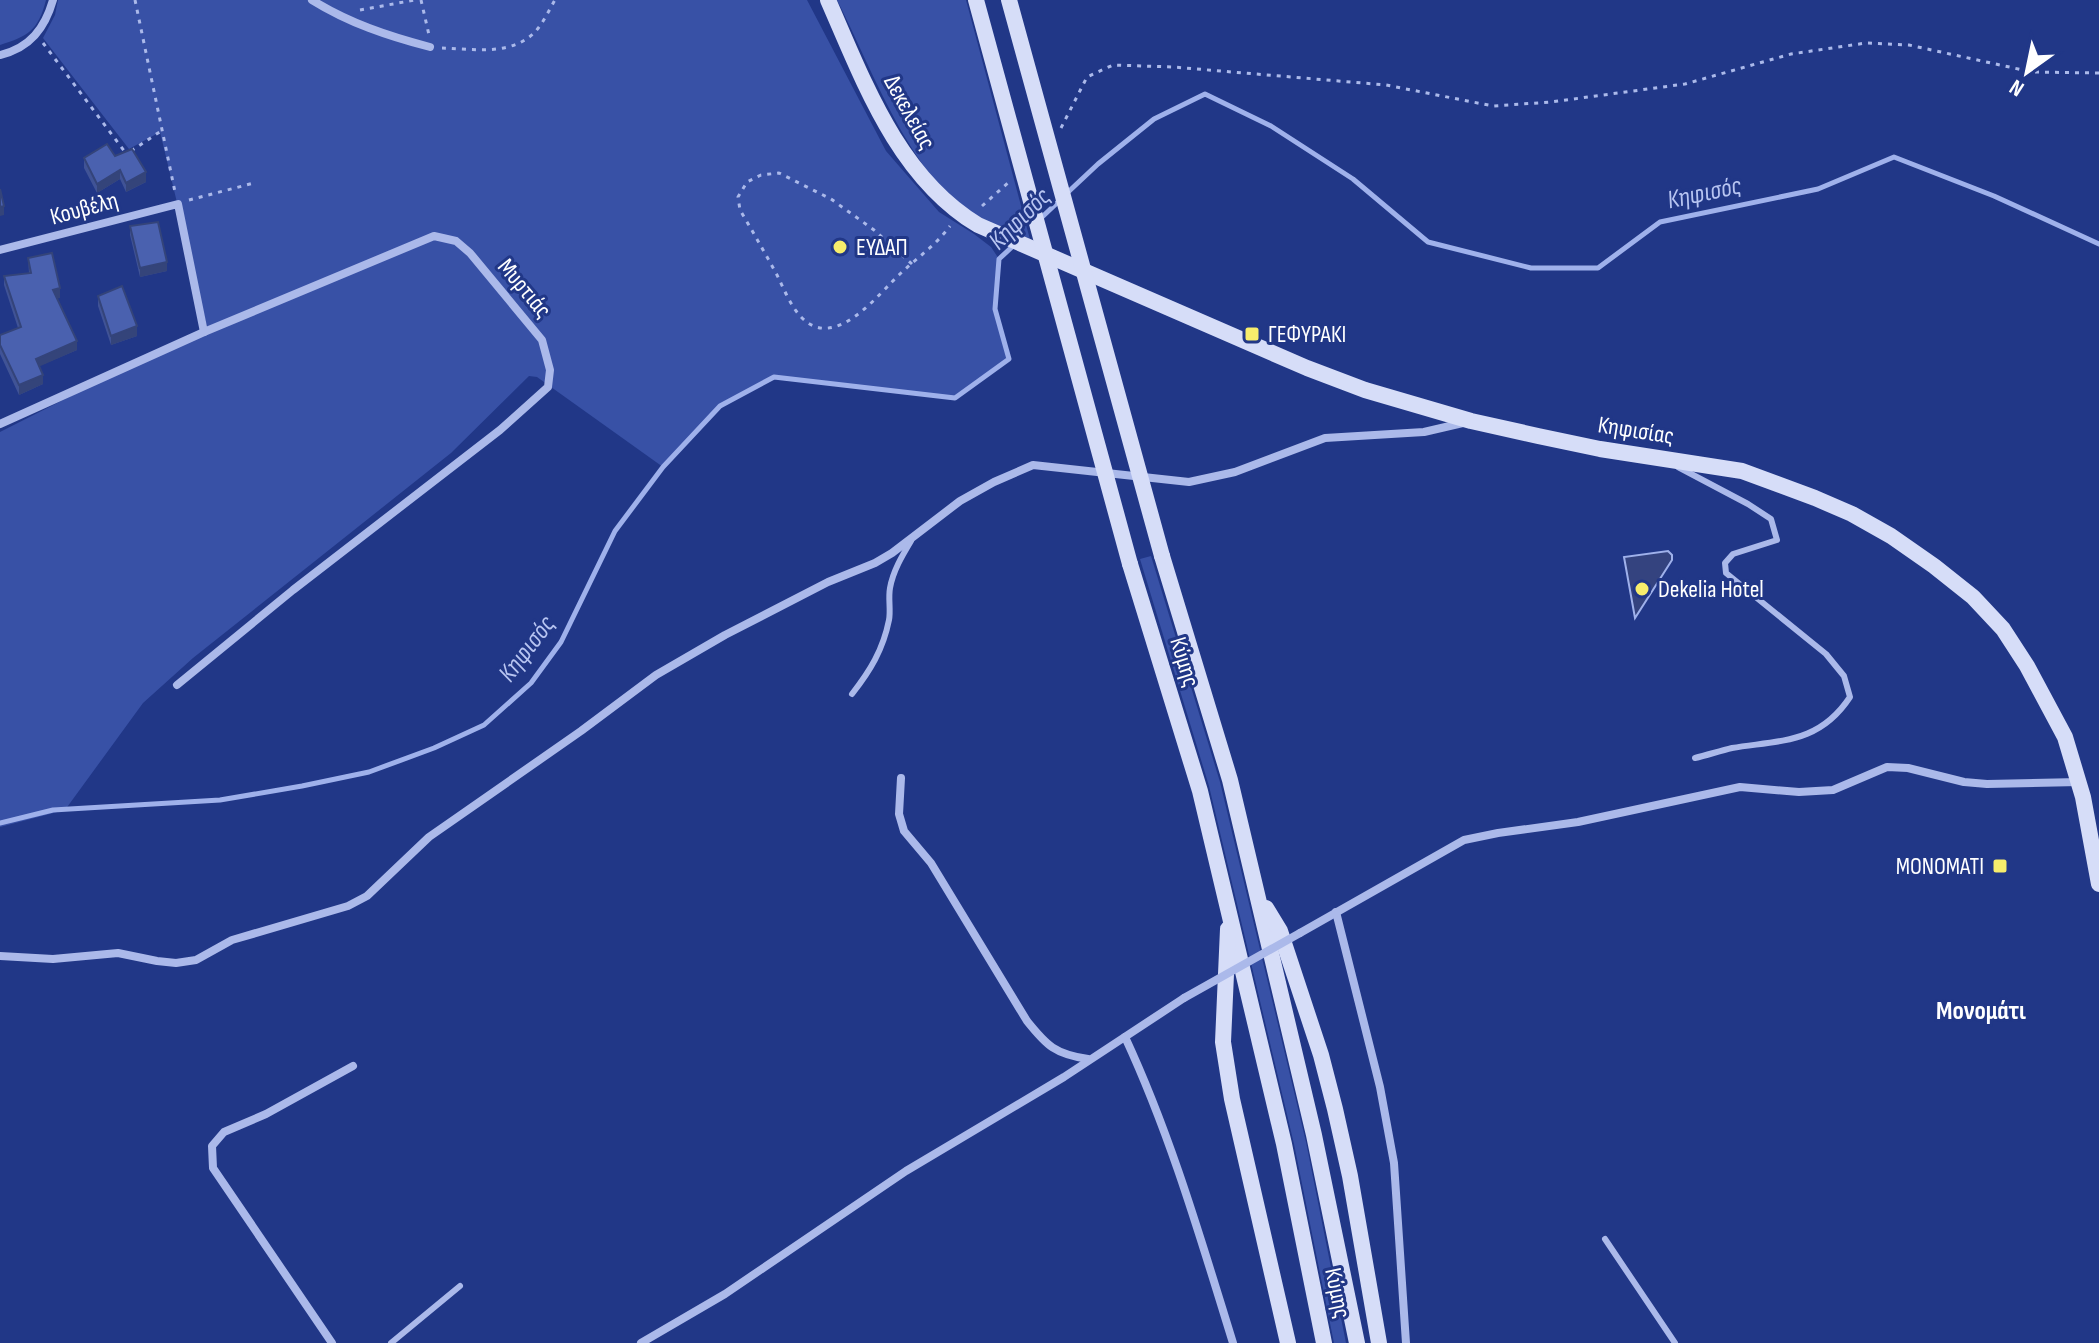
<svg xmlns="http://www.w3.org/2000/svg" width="2099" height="1343" viewBox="0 0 2099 1343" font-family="'Sofia Sans Condensed',sans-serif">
  <rect width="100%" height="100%" fill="#213787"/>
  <!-- green -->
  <g fill="#3851a6">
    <path d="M0 0H46C38 31 28 36 0 45Z"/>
    <polygon points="58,0 807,0 886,151 939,212 974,234 991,247 999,259 995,309 1009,359 955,398 774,377 720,406 663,467 537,377 529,376 451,453 193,658 143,703 65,810 0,827 0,432 207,327 160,132 129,149 43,38 55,15"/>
    <path d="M837 0H966L1032 247 1029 238C1012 232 993 227 978 218 910 178 872 68 837 0Z"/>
    <polygon points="1151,556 1220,782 1306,1142 1346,1343 1334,1343 1294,1144 1209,786 1140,559"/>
  </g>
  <!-- water -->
  <polygon fill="#34437f" stroke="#9fb1eb" stroke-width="2" points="1668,551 1672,555 1672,560 1635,618 1624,557"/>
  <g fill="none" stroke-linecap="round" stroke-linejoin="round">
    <!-- stream -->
    <g stroke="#9fb1eb" stroke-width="5">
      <polyline points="1066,194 1098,164 1154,119 1205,94 1271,126 1353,179 1428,242 1531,268 1598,268 1660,222 1818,189 1894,157 1994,196 2099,244"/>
      <polyline points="1040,219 1059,201"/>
      <polyline points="0,823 53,810 220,800 302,786 369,772 434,748 484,725 531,683 561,642 615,531 663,467 720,406 774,377 955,398 1009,359 995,309 999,259 1013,246"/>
    </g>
    <!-- path -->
    <g stroke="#abb9ea" stroke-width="3" stroke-dasharray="4 6" stroke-linecap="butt">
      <polyline points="135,0 175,192"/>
      <polyline points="421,0 429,35"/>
      <polyline points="360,10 415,0"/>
      <polyline points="43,43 125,152"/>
      <path d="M442 48C473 49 510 56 534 33 543 24 549 10 555 0"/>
      <polyline points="1061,128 1087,77 1113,65 1173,67 1386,85 1493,106 1551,102 1685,84 1791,54 1866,43 1909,45 2032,72 2099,73"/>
      <polyline points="131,151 161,131"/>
      <polyline points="189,200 254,183"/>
      <polyline points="982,206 1009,182"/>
      <path d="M912 264 874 230 831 199 779 173 761 175 747 182 738 197 740 210C753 232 765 253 777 275 784 289 790 305 801 317 835 353 879 293 901 273 918 257 936 245 950 226"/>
    </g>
    <!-- service -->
    <g stroke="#abb9ea" stroke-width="6">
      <path d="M1678 467 1748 504 1771 519 1777 540 1733 554 1725 563 1726 573 1826 654 1844 676 1850 697C1819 744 1780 740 1732 748 1720 751 1707 755 1695 758"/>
      <path d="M852 694C870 671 883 650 889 620 891 610 888 599 890 588 893 571 902 556 911 541"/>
      <polyline points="1605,1239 1675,1343"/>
      <polyline points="391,1343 460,1286"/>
    </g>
    <!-- minor -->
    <g stroke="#abb9ea" stroke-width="8">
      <path d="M312 0C349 23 388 36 430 47"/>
      <path d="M0 55C30 48 45 28 53 0"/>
      <polyline points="0,250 178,204 204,332"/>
      <polyline points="0,424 204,332 434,236 456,241 470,253 542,340 550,370 548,387 500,430 293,590 177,685"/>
      <path d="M901 778 899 814 904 831 931 863 1027 1021C1047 1046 1055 1054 1088 1059"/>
      <polyline points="1336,912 1380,1087 1394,1163 1406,1343"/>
      <polyline points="1300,933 1464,840 1498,833 1578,822 1740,787 1799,792 1833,790 1887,767 1908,768 1964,782 1987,784 2079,782"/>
      <polyline points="0,956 53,959 118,953 157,961 176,963 196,960 232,940 348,906 367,896 429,837 581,731 656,675 725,635 828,582 875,563 892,553 960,501 994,482 1033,465 1189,482 1235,472 1325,438 1424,432 1467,422"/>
      <path d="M1125 1037C1171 1136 1201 1240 1233 1343"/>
      <polyline points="332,1343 213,1168 212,1146 224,1132 266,1114 353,1066"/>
      <polyline points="641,1343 725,1294 906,1171 1064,1077 1184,998"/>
    </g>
    <!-- secondary -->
    <g stroke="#d6ddf8" stroke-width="16">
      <path d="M828 0C864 82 898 177 978 225L1307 368 1365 390 1471 421 1538 436 1600 449 1742 471 1815 498 1852 514 1891 536 1934 566 1973 597 2003 629 2027 666 2065 737 2083 797 2099 884"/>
      <polyline points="1162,556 1230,780 1314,1135 1357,1343"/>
      <polyline points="1130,564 1200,791 1284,1144 1324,1343"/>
      <polyline points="1266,908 1280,931 1321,1055 1335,1109 1350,1176 1379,1343"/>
      <polyline points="1228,929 1223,1042 1232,1099 1288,1343"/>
    </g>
    <!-- minor-bridge -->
    <polyline stroke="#abb9ea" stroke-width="8" points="1184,998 1300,933"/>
    <!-- secondary-bridge -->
    <g stroke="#d6ddf8" stroke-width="16">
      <polyline points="976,0 1130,564"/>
      <polyline points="1009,0 1162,556"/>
    </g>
  </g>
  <!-- wall -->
  <g fill="#405396">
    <polygon points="115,156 146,182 126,192 120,179 97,193 84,168 84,158"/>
    <polygon points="130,226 167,271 140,277 130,235"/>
    <polygon points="28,258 60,298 57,298 77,350 39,366 43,384 19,395 0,354 0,335 18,328 4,285 4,276 29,273"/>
    <polygon points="98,296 137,336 111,345 98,306"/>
  </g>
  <!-- shaded-wall -->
  <g fill="#34447a">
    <polygon points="120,170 120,179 97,193 97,184"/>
    <polygon points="146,172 146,182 126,192 126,183"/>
    <polygon points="4,206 4,215 0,216 0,207"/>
    <polygon points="167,262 167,271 140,277 140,268"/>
    <polygon points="60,288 60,298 53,300 53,290"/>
    <polygon points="137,326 137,336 111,345 111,336"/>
    <polygon points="77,341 77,350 36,368 36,359"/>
    <polygon points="43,375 43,384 19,395 19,385"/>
  </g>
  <!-- building -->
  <g fill="#4a61af" stroke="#34447a" stroke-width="2">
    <polygon points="107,144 115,156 132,149 146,172 126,183 120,170 97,184 84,158"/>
    <polygon points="0,189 4,206 0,207"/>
    <polygon points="158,222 167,262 140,268 130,226"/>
    <polygon points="52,253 60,288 53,290 77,341 36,359 43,375 19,385 0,345 0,335 21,327 4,276 31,273 28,258"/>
    <polygon points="122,286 137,326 111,336 98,296"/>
  </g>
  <!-- markers -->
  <g fill="#f7ed6c" stroke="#213787" stroke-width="3">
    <circle cx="840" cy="247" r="8"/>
    <rect x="1244" y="326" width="16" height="16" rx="4"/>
    <circle cx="1642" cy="589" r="8"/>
    <rect x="1992" y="858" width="16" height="16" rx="4"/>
  </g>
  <g text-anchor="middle" stroke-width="6" stroke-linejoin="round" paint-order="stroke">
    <!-- street labels -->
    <g font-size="24" fill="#fff" stroke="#213787">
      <text transform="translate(910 112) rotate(61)" y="8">Δεκελείας</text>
      <text transform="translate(84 208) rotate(-15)" y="8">Κουβέλη</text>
      <text transform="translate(525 288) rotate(50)" y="8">Μυρτιάς</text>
      <text transform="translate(1636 430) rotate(9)" y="8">Κηφισίας</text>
      <text transform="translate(1185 662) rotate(73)" y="8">Κύμης</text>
      <text transform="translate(1338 1293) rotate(78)" y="8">Κύμης</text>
    </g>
    <!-- poi labels -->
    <g font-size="24" fill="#fff" stroke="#213787" text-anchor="start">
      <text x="856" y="255">ΕΥΔΑΠ</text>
      <text x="1268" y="342">ΓΕΦΥΡΑΚΙ</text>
      <text x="1658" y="597">Dekelia Hotel</text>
      <text x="1984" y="874" text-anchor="end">ΜΟΝΟΜΑΤΙ</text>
    </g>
    <!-- water labels -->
    <g font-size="26" font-style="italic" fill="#b7c4f1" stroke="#213787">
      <text transform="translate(1704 192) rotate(-12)" y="9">Κηφισός</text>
      <text transform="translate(1019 218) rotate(-45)" y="9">Κηφισός</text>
      <text transform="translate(526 648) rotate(-53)" y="9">Κηφισός</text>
    </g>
    <!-- neighbourhood labels -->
    <g font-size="26" font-weight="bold" fill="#fff" stroke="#213787">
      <text x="1981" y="1019">Μονομάτι</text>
    </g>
  </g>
  <!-- north arrow -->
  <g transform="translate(2027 72) rotate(213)" stroke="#213787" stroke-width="6" paint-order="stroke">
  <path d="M0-6L14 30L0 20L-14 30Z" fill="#ffffff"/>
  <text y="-12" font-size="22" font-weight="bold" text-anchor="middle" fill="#ffffff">N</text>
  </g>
</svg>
